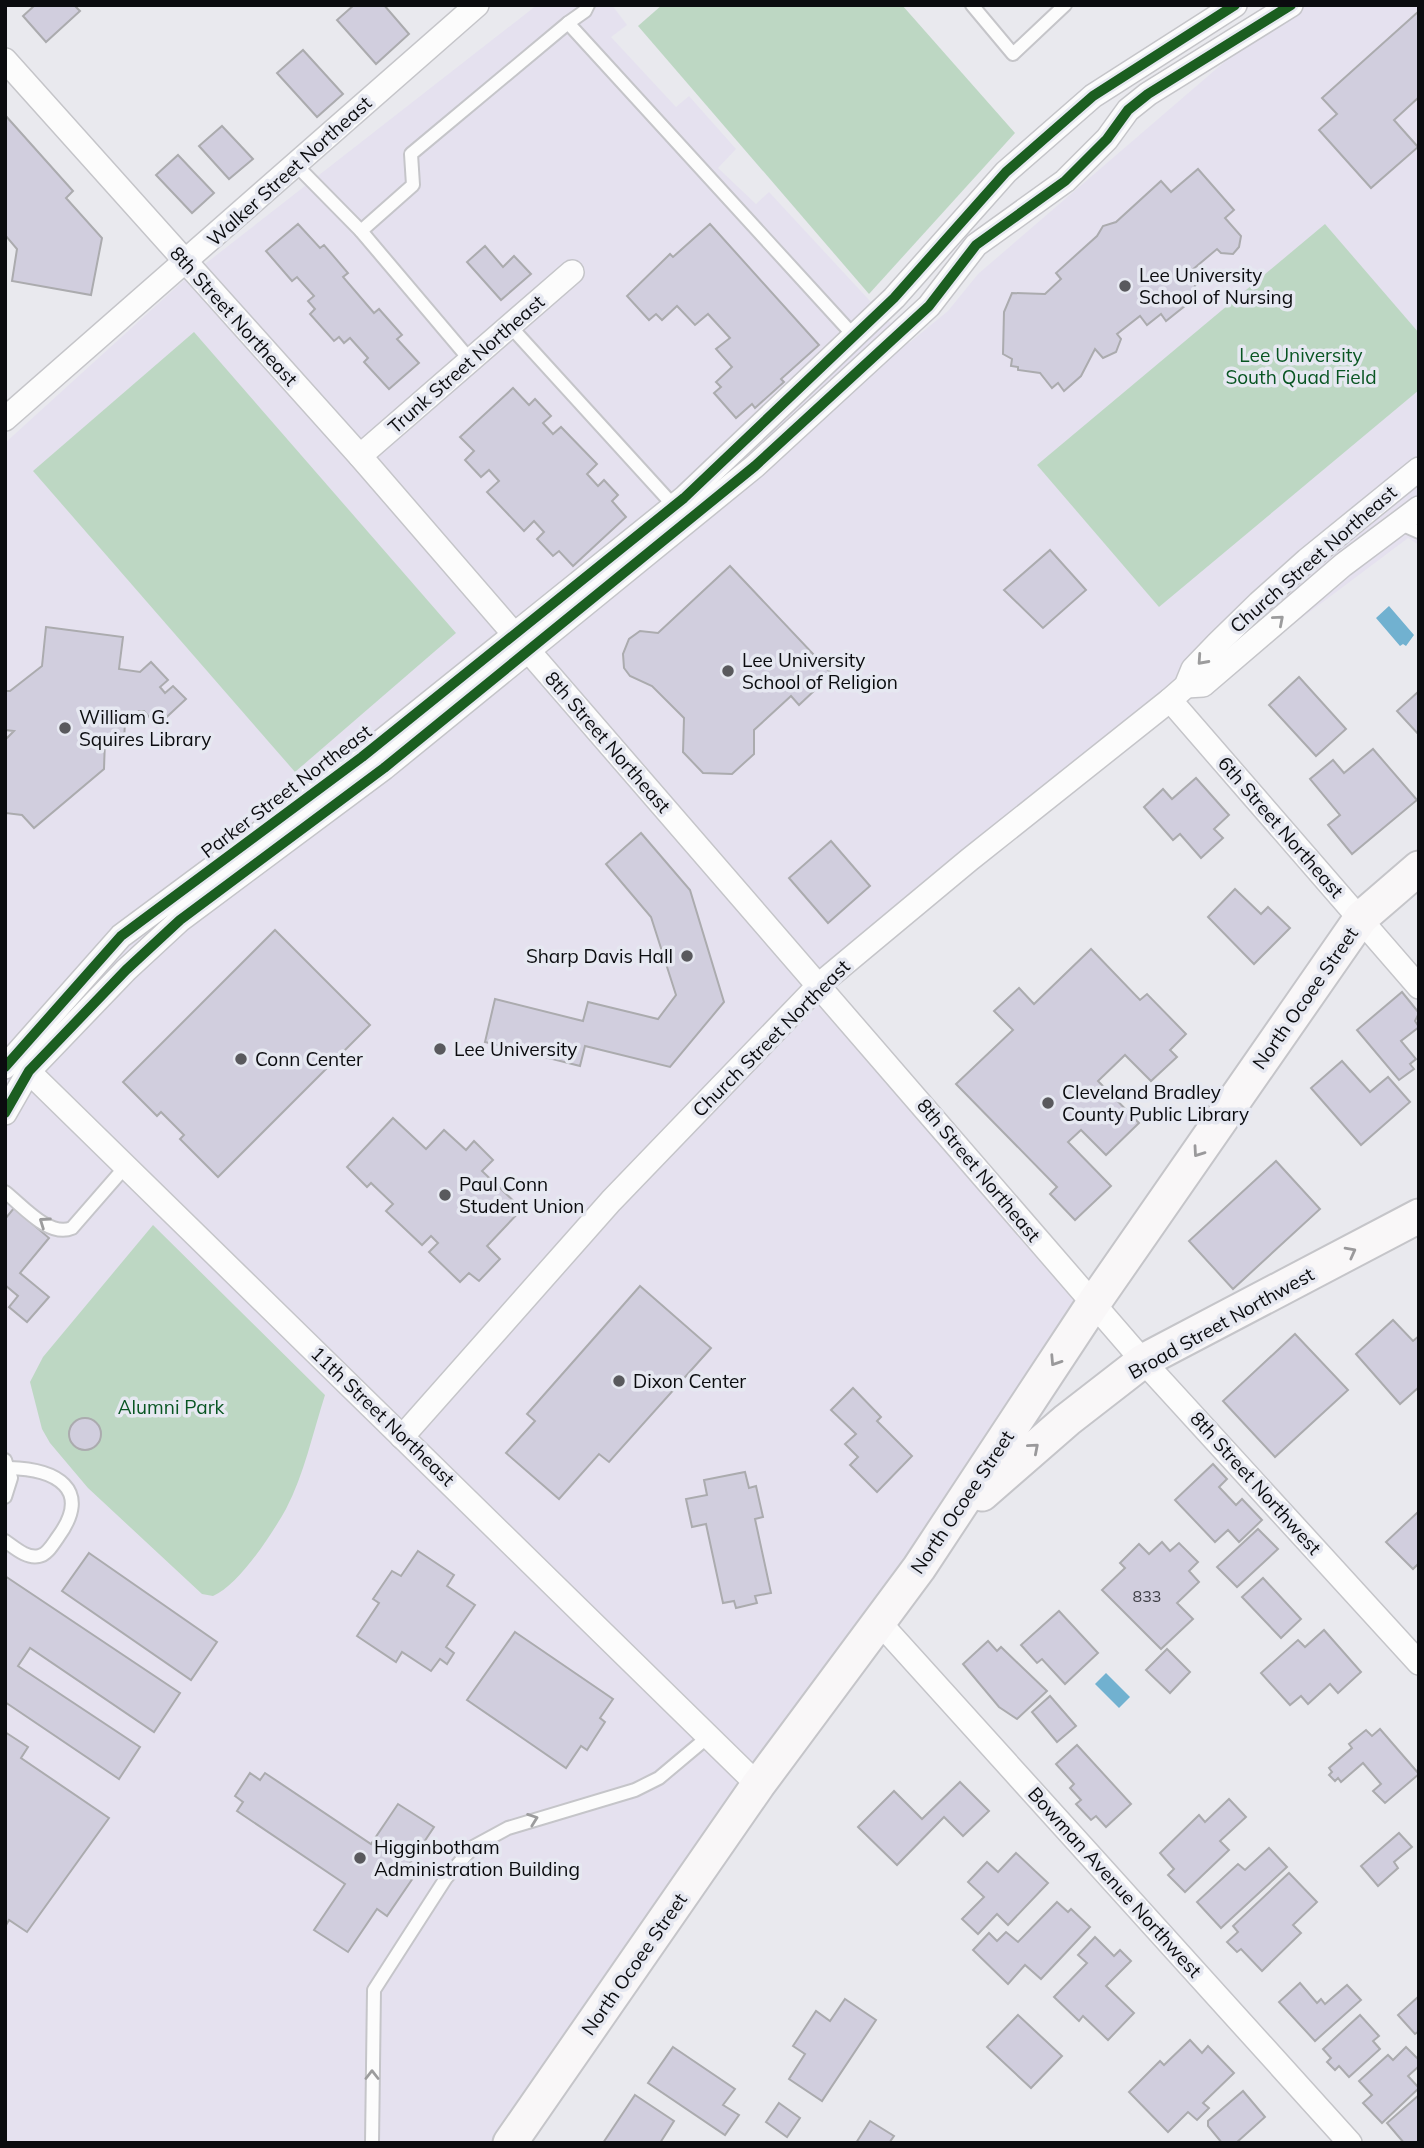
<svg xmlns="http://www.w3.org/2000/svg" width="1424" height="2148" viewBox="0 0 1424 2148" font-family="Mulish,sans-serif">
  <rect width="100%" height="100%" fill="#e9e9ee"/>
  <!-- education -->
  <polygon fill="#e5e1ef" points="537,5 612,5 627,25 611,37 676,107 689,96 736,149 718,168 756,204 769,192 909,343 948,311 978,274 1229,58 1306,5 1419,5 1419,545 1408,538 1223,677 1203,685 820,984 1093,1304 500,2143 5,2143 5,443 182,282"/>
  <!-- green -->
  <g fill="#bdd7c3">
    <polygon points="662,5 902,5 1015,133 869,294 638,26"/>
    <polygon points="1325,224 1419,333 1419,390 1159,607 1037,465"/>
    <polygon points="194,332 456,633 295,772 33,471"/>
    <path d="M153 1225 325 1395C313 1432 304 1475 286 1509 272 1534 239 1585 213 1596L202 1594 88 1488 50 1443 42 1429 30 1382 43 1357Z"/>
  </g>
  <!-- water -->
  <g fill="#71b1d0">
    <polygon points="1389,606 1414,635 1406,646 1403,644 1400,646 1376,618"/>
    <polygon points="1106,1673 1130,1697 1119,1708 1095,1684"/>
  </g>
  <!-- building -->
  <g fill="#d1cede" stroke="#ababae" stroke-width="2">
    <polygon points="35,5 74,5 80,11 46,42 23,16"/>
    <polygon points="354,5 384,5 409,34 376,64 337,20"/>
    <polygon points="1419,11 1419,97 1394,120 1418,147 1371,188 1319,130 1337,114 1322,98"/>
    <polygon points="303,50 343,94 317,117 277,73"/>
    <polygon points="5,115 73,191 66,198 102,238 91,295 12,281 17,249 5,235"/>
    <polygon points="222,126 253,159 229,179 199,146"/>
    <polygon points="178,155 214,193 192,213 156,175"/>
    <polygon points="1198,169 1234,210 1225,218 1241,236 1239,247 1233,254 1221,253 1217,249 1191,271 1198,280 1192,292 1196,297 1166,321 1161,314 1147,325 1140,316 1117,334 1121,339 1116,352 1103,358 1095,349 1081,376 1064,391 1058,383 1052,388 1040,373 1018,370 1018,367 1011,366 1012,359 1003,354 1004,312 1012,293 1045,294 1061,279 1056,273 1097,236 1103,226 1116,222 1161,181 1171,192"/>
    <polygon points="298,224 320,248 324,245 348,273 343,277 374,313 379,309 402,335 397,339 419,363 389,389 364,362 368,358 350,338 344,343 339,337 334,341 310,314 315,309 308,301 314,296 297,277 292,281 266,251"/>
    <polygon points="710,224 819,345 781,379 784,382 755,408 752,404 736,418 714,393 721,387 716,382 732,367 716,349 730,338 708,314 695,325 677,306 662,320 656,314 649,320 627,296 670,254 673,257"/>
    <polygon points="485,246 503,267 514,256 531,274 501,300 467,262"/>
    <polygon points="513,388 529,405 535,399 551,416 543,423 553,434 561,427 597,464 587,474 598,486 604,480 618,495 612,501 626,517 573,566 559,551 553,556 537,539 544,532 534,521 524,531 487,492 499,481 489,470 481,477 465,460 474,451 460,437"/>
    <polygon points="1050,550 1086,590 1043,628 1004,590"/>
    <polygon points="730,566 832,674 799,705 791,696 754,730 754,754 732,774 703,773 683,752 684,718 652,686 630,676 624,668 623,654 629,639 640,631 658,633"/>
    <polygon points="46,627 123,637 119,669 140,672 151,662 168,680 160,687 165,693 173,686 186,699 157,726 144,711 139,711 125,723 124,740 105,739 104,769 34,828 22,815 6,813 5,818 6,739 14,731 5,730 5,691 10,691 42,666"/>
    <polygon points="1299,677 1346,729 1316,756 1269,705"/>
    <polygon points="1419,691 1419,735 1397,711"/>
    <polygon points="1373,749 1417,800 1352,854 1328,825 1340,815 1310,779 1333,760 1344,773"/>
    <polygon points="1196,778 1229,815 1214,829 1223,838 1201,858 1180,834 1173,840 1144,807 1163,789 1172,799"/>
    <polygon points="641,833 690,890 724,1002 670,1067 585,1046 580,1066 485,1042 495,999 583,1021 588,1002 658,1019 676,995 651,917 606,864"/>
    <polygon points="831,841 870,886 828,923 789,878"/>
    <polygon points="1235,889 1261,914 1268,907 1290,928 1254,964 1208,917"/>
    <polygon points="275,930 370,1025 218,1177 180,1139 184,1135 161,1112 157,1116 123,1082"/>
    <polygon points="1091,949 1140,1000 1147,994 1186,1034 1170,1050 1177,1057 1151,1081 1125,1055 1098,1081 1139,1123 1106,1155 1081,1130 1068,1142 1111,1186 1075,1220 1050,1194 1057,1187 956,1084 1013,1030 994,1011 1019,988 1034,1004"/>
    <polygon points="1402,992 1419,1013 1415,1021 1419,1027 1401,1041 1416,1059 1410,1064 1414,1069 1399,1080 1357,1030"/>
    <polygon points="1342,1061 1370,1092 1388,1077 1410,1102 1361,1145 1311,1088"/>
    <polygon points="393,1118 426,1149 444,1130 466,1150 474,1141 493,1160 482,1171 522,1209 487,1246 500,1259 479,1281 469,1273 460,1282 429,1252 438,1243 431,1236 422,1245 386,1211 393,1204 371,1183 367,1187 347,1167"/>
    <polygon points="1276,1161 1320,1209 1233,1289 1189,1241"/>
    <polygon points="14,1208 49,1238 20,1273 49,1297 27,1322 9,1307 18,1296 5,1285 5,1219"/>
    <polygon points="640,1286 711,1348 609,1462 599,1454 559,1499 506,1453 535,1421 527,1414"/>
    <polygon points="1393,1320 1413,1341 1419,1336 1419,1387 1400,1404 1356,1354"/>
    <polygon points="1295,1334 1348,1390 1275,1457 1223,1401"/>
    <polygon points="853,1388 881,1417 877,1421 912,1456 877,1492 850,1465 858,1457 845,1444 856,1434 831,1410"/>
    <circle cx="85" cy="1434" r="16"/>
    <polygon points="1213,1464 1227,1479 1219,1487 1236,1505 1242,1499 1262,1520 1239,1542 1228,1530 1215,1542 1175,1500"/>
    <polygon points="745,1472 749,1488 756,1486 763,1517 755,1519 771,1593 755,1596 757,1603 736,1608 734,1601 723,1603 706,1524 692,1527 686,1499 707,1495 704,1480"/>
    <polygon points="1419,1511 1419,1563 1413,1569 1386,1542"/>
    <polygon points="1258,1529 1278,1549 1237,1587 1217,1567"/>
    <polygon points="1162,1542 1170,1551 1179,1543 1198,1562 1189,1571 1199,1582 1177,1603 1193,1619 1161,1649 1102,1590 1125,1568 1120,1563 1139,1544 1149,1554"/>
    <polygon points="418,1551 454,1575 447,1586 475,1605 446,1647 454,1653 447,1664 440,1659 431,1671 402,1652 396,1662 357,1636 379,1603 373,1599 392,1571 401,1576"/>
    <polygon points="89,1553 217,1642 191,1680 62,1591"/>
    <polygon points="5,1576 180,1693 154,1732 30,1648 18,1666 140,1747 119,1779 5,1702"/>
    <polygon points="1263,1578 1301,1619 1281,1638 1242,1597"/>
    <polygon points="1059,1611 1098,1653 1065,1684 1042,1659 1037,1663 1021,1645"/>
    <polygon points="1324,1630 1361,1672 1338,1693 1330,1684 1308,1704 1301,1696 1290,1705 1261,1673 1298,1640 1305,1647"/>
    <polygon points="515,1632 613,1699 600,1718 605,1722 594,1739 587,1750 581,1746 566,1768 467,1700"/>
    <polygon points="988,1641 997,1651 1001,1647 1047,1691 1017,1719 999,1707 963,1664"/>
    <polygon points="1167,1649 1190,1672 1170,1693 1146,1670"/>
    <polygon points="1050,1696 1076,1726 1057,1742 1032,1712"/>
    <polygon points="1380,1729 1419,1774 1385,1803 1373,1791 1381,1784 1363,1763 1341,1782 1338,1778 1335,1781 1329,1775 1332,1772 1329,1768 1352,1748 1349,1744 1366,1730 1372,1736"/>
    <polygon points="5,1732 28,1747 21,1758 109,1818 27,1932 9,1920 5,1927"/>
    <polygon points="1077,1745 1131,1804 1106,1827 1096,1816 1091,1820 1076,1804 1081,1800 1070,1788 1074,1784 1056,1764"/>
    <polygon points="250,1773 260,1780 265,1773 371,1844 398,1804 434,1827 404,1872 413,1878 387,1916 377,1909 348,1952 314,1930 345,1884 237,1811 243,1802 235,1796"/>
    <polygon points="960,1782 989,1811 963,1836 944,1817 897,1865 858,1827 894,1791 922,1819"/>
    <polygon points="1229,1799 1246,1817 1220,1841 1229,1850 1185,1892 1168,1875 1174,1869 1160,1853 1199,1815 1205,1822"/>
    <polygon points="1399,1833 1412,1847 1394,1862 1398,1868 1378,1886 1361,1866"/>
    <polygon points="1269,1848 1287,1867 1221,1928 1197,1902 1238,1864 1245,1870"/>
    <polygon points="1016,1853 1048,1883 1008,1925 997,1914 978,1934 962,1919 984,1897 968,1882 987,1862 998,1872"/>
    <polygon points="1289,1873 1317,1902 1293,1925 1301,1933 1262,1971 1241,1949 1237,1952 1227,1942 1238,1932 1233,1926"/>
    <polygon points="1057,1902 1068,1912 1071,1909 1090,1927 1041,1979 1025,1965 1008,1984 973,1950 989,1933 997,1941 1006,1932 1018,1942"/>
    <polygon points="1095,1937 1114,1956 1120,1950 1131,1961 1106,1986 1134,2013 1108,2040 1083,2016 1079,2021 1054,1997 1087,1963 1078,1955"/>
    <polygon points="1300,1983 1317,2003 1321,1999 1325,2004 1347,1985 1361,2000 1315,2041 1279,2002"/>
    <polygon points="1419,1996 1419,2031 1415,2034 1398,2015"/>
    <polygon points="845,1999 876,2020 822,2101 789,2079 805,2054 793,2046 816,2011 830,2021"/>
    <polygon points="1018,2015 1062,2056 1031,2088 987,2047"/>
    <polygon points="1360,2015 1379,2036 1373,2041 1380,2049 1349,2077 1339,2066 1335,2070 1327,2062 1331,2058 1323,2049"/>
    <polygon points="1190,2040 1202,2053 1208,2046 1234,2073 1203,2103 1209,2108 1197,2120 1188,2112 1168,2132 1129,2092 1160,2061 1164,2065"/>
    <polygon points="673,2047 735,2089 723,2105 739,2115 725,2135 648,2083"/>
    <polygon points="1406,2047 1419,2060 1419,2066 1408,2076 1419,2088 1382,2123 1363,2103 1372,2095 1359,2081 1388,2055 1393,2060"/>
    <polygon points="1243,2091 1265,2117 1236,2143 1222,2143 1208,2126 1208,2121"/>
    <polygon points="635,2095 674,2121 660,2143 603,2143"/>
    <polygon points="1419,2095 1419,2143 1404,2143 1387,2123"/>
    <polygon points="779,2103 800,2118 787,2137 766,2122"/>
    <polygon points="870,2121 894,2136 889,2143 856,2143"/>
  </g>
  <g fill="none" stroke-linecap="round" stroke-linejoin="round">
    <!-- lane casing -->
    <g stroke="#c5c5c9" stroke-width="16">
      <g id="lane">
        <polyline points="972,5 1013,54 1065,5"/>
        <polyline points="568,23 585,11 588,5"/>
        <polyline points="296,165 361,231 413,185 411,154 568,23 855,337"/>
        <polyline points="361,231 471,361"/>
        <polyline points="510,326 674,506"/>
        <polyline points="1399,523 1419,532"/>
        <path d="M5 1192C22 1205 49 1238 72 1228L126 1166"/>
        <polyline points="5,1460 11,1478 5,1497"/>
        <path d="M5 1541C15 1548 27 1559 39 1556 47 1555 53 1544 58 1537 93 1489 56 1469 9 1468"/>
        <polyline points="372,2143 374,1990 446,1878 473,1847 508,1828 635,1790 659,1778 709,1736"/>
      </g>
    </g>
    <!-- street casing -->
    <g stroke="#c5c5c9" stroke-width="26">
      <g id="street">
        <polyline points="5,60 360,456 1143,1361 1419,1663"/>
        <polyline points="5,419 477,5"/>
        <polyline points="360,456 572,272"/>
        <polyline points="1186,686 1203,685 1343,565 1419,508"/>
        <polyline points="1170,700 1419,987"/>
        <polyline points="20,1063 758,1785"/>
        <polyline points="5,1067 121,936 362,757 684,498 894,298 1006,172 1093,96 1235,5"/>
        <polyline points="5,1113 29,1071 126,970 180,920 384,768 755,466 929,306 976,245 1065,181 1107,139 1128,110 1148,94 1291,5"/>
        <polyline points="402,1437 611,1201 820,984 969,860 1170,700 1186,686 1193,669 1218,643 1259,603 1307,560 1419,469"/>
        <polyline points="879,1622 1350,2143"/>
      </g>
    </g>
    <!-- secondary casing -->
    <g stroke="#c5c5c9" stroke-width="37">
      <g id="secondary">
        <polyline points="982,1494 1067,1420 1143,1361 1419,1216"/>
        <polyline points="510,2143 758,1785 919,1568 1093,1304 1361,918 1419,868"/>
      </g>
    </g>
    <!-- lane -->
    <use href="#lane" stroke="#fcfcfc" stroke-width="12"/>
    <!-- street -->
    <use href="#street" stroke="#fcfcfc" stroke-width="23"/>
    <!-- secondary -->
    <use href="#secondary" stroke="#f9f7f8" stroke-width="33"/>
    <!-- cycleway casing -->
    <g stroke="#e6e8f1" stroke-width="15">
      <g id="cycleway">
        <polyline points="5,1067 121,936 362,757 684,498 894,298 1006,172 1093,96 1235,5"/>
        <polyline points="5,1113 29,1071 126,970 180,920 384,768 755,466 929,306 976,245 1065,181 1107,139 1128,110 1148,94 1291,5"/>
      </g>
    </g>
    <!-- cycleway -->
    <use href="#cycleway" stroke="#1b5e20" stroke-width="10"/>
  </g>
  <!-- one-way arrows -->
  <defs><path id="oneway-chevron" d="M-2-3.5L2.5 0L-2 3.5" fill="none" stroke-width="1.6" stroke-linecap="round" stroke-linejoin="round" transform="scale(1.75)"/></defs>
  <g stroke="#9c9c9d">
    <use href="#oneway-chevron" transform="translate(1279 620) rotate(-41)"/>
    <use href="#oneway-chevron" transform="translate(1202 660) rotate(132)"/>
    <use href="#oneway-chevron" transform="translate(44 1222) rotate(-145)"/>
    <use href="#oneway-chevron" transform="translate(533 1819) rotate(-20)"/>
    <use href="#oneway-chevron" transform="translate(372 2075) rotate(-90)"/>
  </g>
  <g stroke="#9a999b">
    <use href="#oneway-chevron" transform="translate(1198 1152) rotate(125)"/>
    <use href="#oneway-chevron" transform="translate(1351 1252) rotate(-28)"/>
    <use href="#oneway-chevron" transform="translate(1055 1361) rotate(123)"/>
    <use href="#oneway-chevron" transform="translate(1034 1448) rotate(-41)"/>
  </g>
  <!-- markers -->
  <g fill="#59595d" stroke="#e6e8f1" stroke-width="2.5">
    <circle cx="1125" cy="286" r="7"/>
    <circle cx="728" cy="671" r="7"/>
    <circle cx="65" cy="728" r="7"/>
    <circle cx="687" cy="956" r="7"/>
    <circle cx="440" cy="1049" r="7"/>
    <circle cx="241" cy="1059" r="7"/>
    <circle cx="1048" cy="1103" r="7"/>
    <circle cx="445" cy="1195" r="7"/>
    <circle cx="619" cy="1381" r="7"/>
    <circle cx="360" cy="1858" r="7"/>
  </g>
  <g text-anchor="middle" stroke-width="7" stroke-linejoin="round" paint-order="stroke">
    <!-- number labels -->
    <g font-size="16" fill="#3c3c43">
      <text x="1147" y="1602">833</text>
    </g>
    <!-- street labels -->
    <g font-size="19" fill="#0b0c0f" stroke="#e6e8f1">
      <text transform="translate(289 171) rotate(-42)" y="7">Walker Street Northeast</text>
      <text transform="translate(234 316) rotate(48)" y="7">8th Street Northeast</text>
      <text transform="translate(466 364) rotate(-41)" y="7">Trunk Street Northeast</text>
      <text transform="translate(1313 559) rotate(-41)" y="7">Church Street Northeast</text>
      <text transform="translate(608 742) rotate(49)" y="7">8th Street Northeast</text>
      <text transform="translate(286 791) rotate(-37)" y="7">Parker Street Northeast</text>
      <text transform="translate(1281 827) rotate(49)" y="7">6th Street Northeast</text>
      <text transform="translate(1305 998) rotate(-55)" y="7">North Ocoee Street</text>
      <text transform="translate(771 1038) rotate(-45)" y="7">Church Street Northeast</text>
      <text transform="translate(979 1170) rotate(50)" y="7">8th Street Northeast</text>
      <text transform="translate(1221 1323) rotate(-29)" y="7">Broad Street Northwest</text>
      <text transform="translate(383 1416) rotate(44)" y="7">11th Street Northeast</text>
      <text transform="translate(1256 1483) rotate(48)" y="7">8th Street Northwest</text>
      <text transform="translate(962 1502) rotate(-56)" y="7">North Ocoee Street</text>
      <text transform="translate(1115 1882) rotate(48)" y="7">Bowman Avenue Northwest</text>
      <text transform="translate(634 1964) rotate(-55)" y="7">North Ocoee Street</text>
    </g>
    <!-- poi labels -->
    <g font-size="19" fill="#0b0c0f" stroke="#e6e8f1" text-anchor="start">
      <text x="1139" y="282">Lee University<tspan x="1139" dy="22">School of Nursing</tspan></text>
      <text x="742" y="667">Lee University<tspan x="742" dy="22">School of Religion</tspan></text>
      <text x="79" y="724">William G.<tspan x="79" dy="22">Squires Library</tspan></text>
      <text x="673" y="963" text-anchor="end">Sharp Davis Hall</text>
      <text x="454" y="1056">Lee University</text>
      <text x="255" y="1066">Conn Center</text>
      <text x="1062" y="1099">Cleveland Bradley<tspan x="1062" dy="22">County Public Library</tspan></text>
      <text x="459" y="1191">Paul Conn<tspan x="459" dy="22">Student Union</tspan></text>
      <text x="633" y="1388">Dixon Center</text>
      <text x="374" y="1854">Higginbotham<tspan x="374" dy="22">Administration Building</tspan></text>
    </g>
    <!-- park labels -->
    <g font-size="19" fill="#085522" stroke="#e6e8f1">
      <text x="1301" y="362">Lee University<tspan x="1301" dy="22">South Quad Field</tspan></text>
      <text x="171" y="1414">Alumni Park</text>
    </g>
  </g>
  <!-- border -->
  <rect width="1424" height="2148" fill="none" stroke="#0b0c0f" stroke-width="14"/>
</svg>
